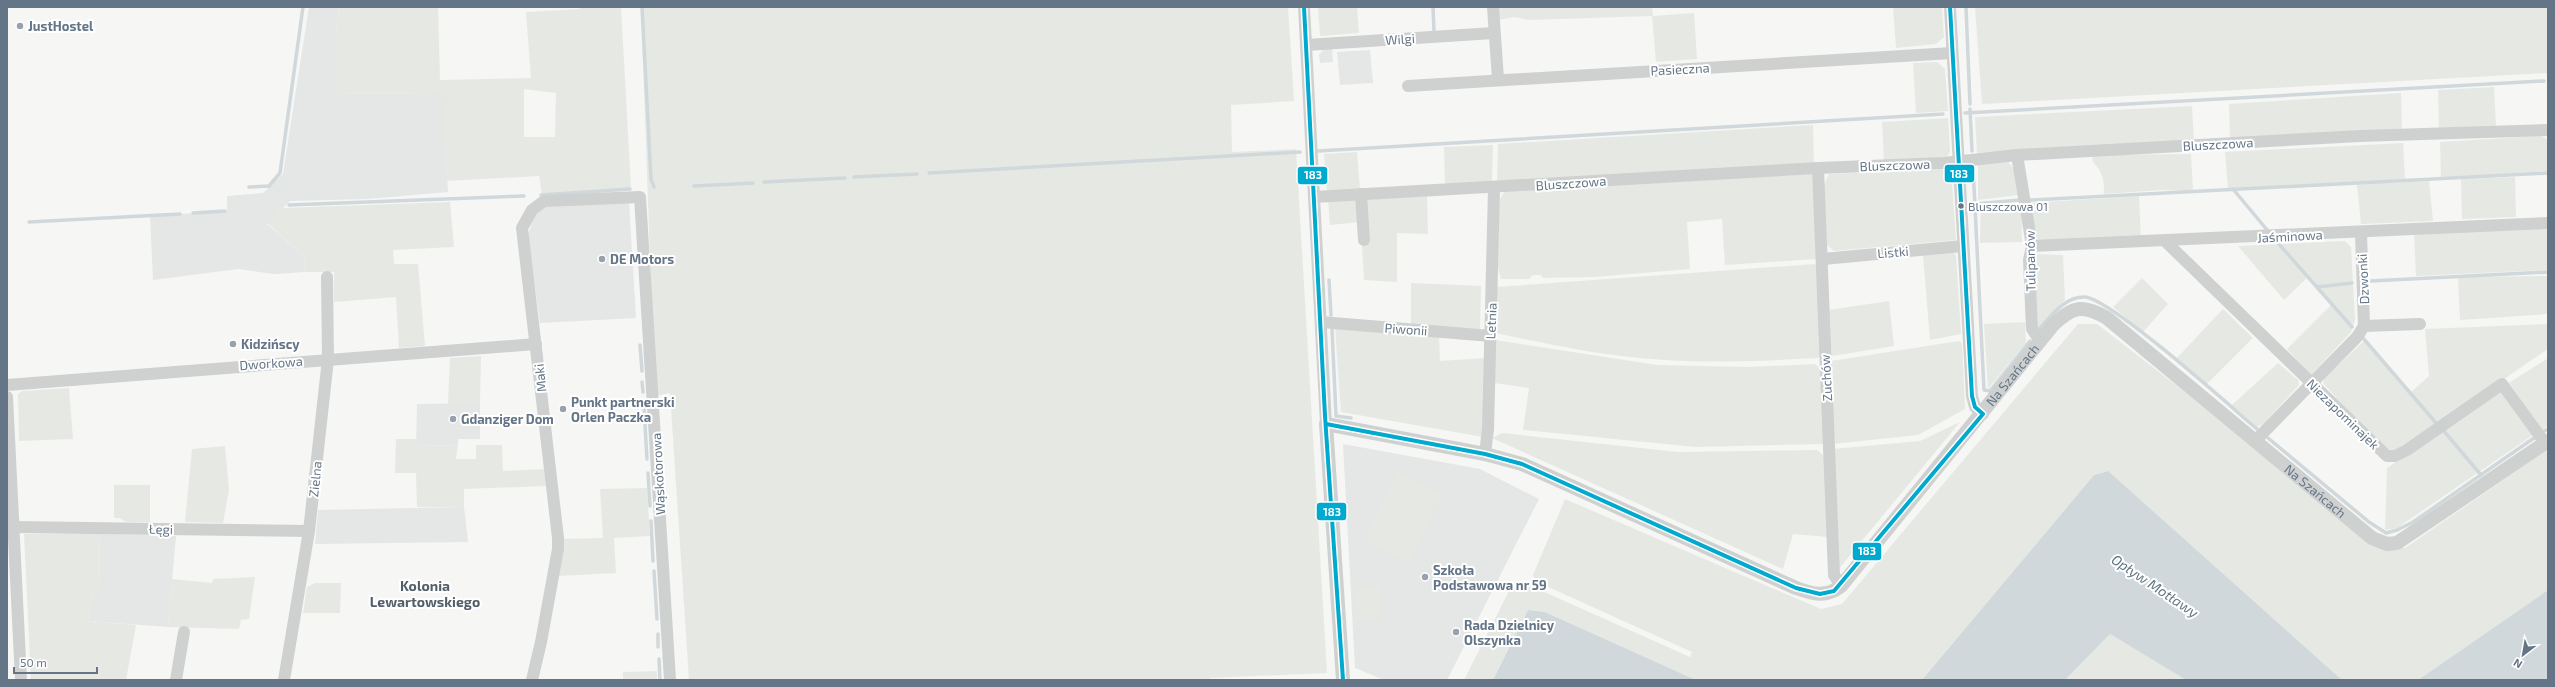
<svg xmlns="http://www.w3.org/2000/svg" width="2555" height="687" viewBox="0 0 2555 687" font-family="'Exo 2',sans-serif">
  <rect width="100%" height="100%" fill="#f6f6f5"/>
  <!-- built -->
  <g fill="#e5e6e6">
    <polygon points="309,7 339,7 336,31 336,94 442,93 448,192 368,199 290,201 267,224 304,256 305,272 274,274 238,269 153,280 150,216 227,211 227,196 263,193 283,174"/>
    <polygon points="1325,48 1332,48 1333,62 1320,63 1319,55"/>
    <polygon points="1370,50 1373,83 1340,85 1337,52"/>
    <polygon points="629,202 636,318 540,323 528,235 535,214 545,205"/>
    <polygon points="480,403 480,439 458,439 458,445 416,446 417,404"/>
    <polygon points="1343,444 1480,469 1539,499 1447,680 1384,680 1355,668"/>
    <polygon points="464,507 468,542 315,544 318,510"/>
    <polygon points="100,534 176,536 168,627 88,621 93,595 99,595"/>
  </g>
  <!-- green -->
  <g fill="#e6e9e3" fill-rule="evenodd">
    <path d="M339 7H438L440 80 531 78 526 12 580 9V7H621L631 188 542 194 539 176 447 181 441 93 336 94V31ZM524 89 556 93 555 137H524Z"/>
    <polygon points="641,7 1288,7 1294,101 1231,105 1232,152 1296,149 1327,673 1210,678 1210,680 689,680 670,393 655,396"/>
    <polygon points="1318,7 1357,7 1359,33 1320,36"/>
    <polygon points="1498,7 1652,7 1653,16 1694,13 1697,59 1656,62 1652,16 1528,20 1514,17 1498,20"/>
    <polygon points="1893,7 1942,8 1944,37 1936,44 1896,48"/>
    <polygon points="1975,7 2548,7 2548,73 1982,104"/>
    <polygon points="1937,62 1945,69 1948,111 1916,113 1913,63"/>
    <polygon points="2494,87 2496,126 2439,129 2438,90"/>
    <polygon points="2401,93 2402,131 2230,139 2229,104"/>
    <polygon points="2192,106 2194,142 1977,153 1975,117"/>
    <polygon points="1948,118 1950,151 1948,156 1942,158 1884,162 1882,122"/>
    <polygon points="1813,125 1814,165 1497,183 1498,144"/>
    <polygon points="2541,136 2548,140 2548,171 2441,178 2440,142"/>
    <polygon points="2403,143 2405,179 2228,189 2225,152"/>
    <polygon points="1493,145 1492,183 1445,186 1444,147"/>
    <polygon points="1357,152 1360,189 1327,193 1324,154"/>
    <path d="M2191 154 2193 191 2162 190 2104 194C2104 180 2103 172 2093 162L2092 155Z"/>
    <polygon points="2008,162 2015,170 2019,195 1978,200 1978,164"/>
    <polygon points="1951,169 1956,240 1834,251 1825,243 1824,185 1829,174"/>
    <polygon points="1814,174 1816,259 1725,265 1722,219 1687,222 1690,269 1595,277 1543,278 1541,275 1533,275 1529,279 1501,279 1498,268 1499,200 1505,191"/>
    <polygon points="2515,177 2516,217 2462,219 2461,179"/>
    <polygon points="2429,181 2433,221 2361,224 2357,184"/>
    <polygon points="1427,194 1428,234 1397,233 1397,282 1364,280 1362,246 1366,245 1363,197"/>
    <polygon points="2139,196 2141,239 2043,243 2034,237 2030,203"/>
    <polygon points="1351,198 1358,202 1360,222 1330,225 1328,199"/>
    <polygon points="450,202 454,247 393,250 394,264 418,264 425,346 399,348 396,297 334,302 334,272 305,272 304,256 267,223 283,208"/>
    <polygon points="2021,203 2022,242 1980,243 1981,204"/>
    <polygon points="2548,227 2548,270 2416,276 2414,233"/>
    <polygon points="2345,241 2351,247 2355,320 2351,332 2311,375 2287,349 2332,304 2308,277 2284,300 2238,246"/>
    <polygon points="1953,252 1956,255 1961,334 1930,340 1923,255"/>
    <polygon points="2033,254 2063,255 2065,300 2038,327"/>
    <path d="M1815 264 1820 269 1821 356 1817 358C1766 361 1716 363 1665 360 1608 357 1551 345 1496 333L1497 287Z"/>
    <polygon points="2548,276 2548,314 2460,320 2458,277"/>
    <polygon points="2142,278 2168,304 2143,332 2113,307"/>
    <polygon points="1411,283 1481,286 1480,330 1411,325"/>
    <polygon points="1889,301 1894,346 1832,356 1829,353 1828,310"/>
    <polygon points="2223,309 2253,338 2207,384 2176,359"/>
    <polygon points="2025,322 2026,343 1988,389 1984,324"/>
    <polygon points="2078,324 2097,324 2246,439 2371,544 2405,548 2548,449 2548,590 2418,680 2342,680 2107,471 2094,475 1922,680 1696,680 1545,612 1528,610 1493,680 1464,680 1510,589 1519,583 1533,587 1690,657 1692,652 1535,581 1533,575 1565,499 1821,609 1842,604"/>
    <polygon points="2548,324 2548,349 2399,451 2387,449 2375,441 2323,383 2325,377 2364,341 2410,393 2429,376 2425,329"/>
    <polygon points="1335,327 1439,335 1440,361 1486,358 1483,437 1341,412"/>
    <polygon points="1495,340 1657,365 1748,367 1815,364 1822,370 1824,444 1695,447 1523,430 1529,388 1494,383"/>
    <polygon points="1959,341 1962,343 1965,409 1918,435 1833,444 1831,361"/>
    <polygon points="481,356 480,403 448,404 450,358"/>
    <polygon points="2548,358 2548,425 2542,430 2509,383"/>
    <polygon points="2278,363 2298,380 2299,385 2263,424 2257,427 2232,405"/>
    <polygon points="69,388 73,439 19,441 18,394 22,391"/>
    <polygon points="2500,390 2533,435 2397,528 2385,530 2387,468"/>
    <polygon points="1960,422 1837,571 1833,449 1920,441"/>
    <polygon points="1502,433 1678,452 1817,450 1825,457 1828,537 1793,534 1783,569 1492,438"/>
    <polygon points="396,439 416,439 416,446 458,445 456,459 476,459 476,445 502,445 503,471 544,469 546,486 464,489 464,507 417,507 416,473 395,473"/>
    <polygon points="225,446 229,490 223,523 185,522 192,449"/>
    <polygon points="1398,472 1444,496 1410,563 1363,539"/>
    <polygon points="114,485 150,485 150,522 126,522 120,518 114,518"/>
    <polygon points="647,488 650,536 614,538 616,573 558,576 564,539 603,538 600,489"/>
    <polygon points="24,534 100,534 99,595 93,595 88,621 136,625 126,680 31,680"/>
    <polygon points="255,577 249,619 241,620 239,629 168,627 172,579 212,583 213,579"/>
    <polygon points="315,583 341,583 340,613 303,613 307,587"/>
    <polygon points="1380,586 1381,619 1357,620 1355,587"/>
    <polygon points="2110,634 2186,680 2065,680"/>
    <polygon points="657,671 657,680 623,680 623,672"/>
  </g>
  <!-- water -->
  <g fill="#d0d8db">
    <polygon points="2108,471 2342,680 2186,680 2110,634 2065,680 1922,680 2094,475"/>
    <polygon points="2548,590 2548,680 2418,680"/>
    <polygon points="1528,610 1545,612 1696,680 1493,680"/>
  </g>
  <g fill="none" stroke-linecap="round" stroke-linejoin="round">
    <!-- stream -->
    <g stroke="#d0d8db" stroke-width="3.5">
      <polyline points="642,7 651,179 654,187"/>
      <polyline points="1433,7 1434,31"/>
      <polyline points="1966,7 1970,104"/>
      <polyline points="1970,109 1972,151"/>
      <polyline points="1965,113 2544,81"/>
      <polyline points="1318,151 1943,114"/>
      <polyline points="1973,167 1984,390 1990,391 2030,341"/>
      <polyline points="929,173 1300,152"/>
      <polyline points="854,177 917,174"/>
      <polyline points="764,182 845,178"/>
      <polyline points="694,186 753,183"/>
      <polyline points="249,187 269,186 280,173 303,7"/>
      <polyline points="2233,189 2268,231"/>
      <polyline points="541,195 630,189"/>
      <polyline points="2031,200 2548,173"/>
      <polyline points="1974,204 2020,200"/>
      <polyline points="289,205 524,196"/>
      <polyline points="193,213 225,211"/>
      <polyline points="29,222 180,214"/>
      <polyline points="2278,243 2352,327"/>
      <polyline points="1329,280 1331,315"/>
      <polyline points="2371,281 2548,272"/>
      <polyline points="2317,287 2352,283"/>
      <polyline points="1332,329 1336,416 1351,418"/>
      <path d="M2039 329C2051 316 2065 296 2085 297 2111 299 2230 406 2257 429"/>
      <polyline points="2363,338 2436,423"/>
      <polyline points="640,345 642,371"/>
      <polyline points="642,382 643,392"/>
      <polyline points="644,405 645,421"/>
      <polyline points="645,425 647,459"/>
      <polyline points="2443,430 2481,475"/>
      <polyline points="2544,431 2548,429"/>
      <polyline points="2268,438 2369,522 2386,533 2397,530 2413,522 2534,438"/>
      <polyline points="648,473 650,506"/>
      <polyline points="651,521 653,561"/>
      <polyline points="654,571 657,619"/>
      <polyline points="658,634 658,647"/>
      <polyline points="659,659 660,680"/>
    </g>
    <!-- minor -->
    <g stroke="#cfd1d1" stroke-width="12">
      <polyline points="1304,7 1326,424"/>
      <polyline points="1493,7 1498,79"/>
      <polyline points="1950,7 1972,396 1975,407 1983,414"/>
      <polyline points="1306,45 1494,33"/>
      <polyline points="1408,86 1952,53"/>
      <polyline points="2017,155 2032,246 2029,260 2032,329 2040,341"/>
      <polyline points="1818,168 1834,575 1841,586"/>
      <polyline points="1361,194 1364,240"/>
      <polyline points="1314,197 1818,168 1944,163 2017,155 2360,136 2548,130"/>
      <polyline points="2166,242 2387,456 2395,456 2407,450 2502,384 2545,443"/>
      <polyline points="2032,246 2548,223"/>
      <polyline points="1823,259 1963,246"/>
      <polyline points="1321,322 1491,336"/>
      <polyline points="2364,326 2420,324"/>
      <polyline points="7,385 536,344"/>
      <polyline points="7,397 21,680"/>
      <polyline points="2256,440 2357,337 2364,326 2361,232"/>
      <polyline points="1485,454 1488,429 1494,188"/>
      <polyline points="13,527 309,531"/>
      <polyline points="176,680 184,632"/>
      <polyline points="284,680 309,531 328,359 327,277"/>
      <polyline points="532,680 541,642 558,549 558,538 522,228 532,210 544,201 640,197 670,680"/>
    </g>
    <!-- tertiary -->
    <path stroke="#cfd1d1" stroke-width="14" id="s1" d="M1343 680 1326 424 1485 454 1522 464 1796 588C1813 594 1826 598 1841 586L2053 325C2073 306 2083 304 2107 318L2372 538 2387 544 2397 543 2548 441"/>
    <!-- bus-1 casing -->
    <g stroke="#fff" stroke-width="7">
      <g id="bus-1">
        <polyline points="1304,7 1325,416 1343,680"/>
        <polyline points="1326,424 1485,454 1522,464 1796,588 1820,594 1834,591 1983,414 1975,407 1972,396 1950,7"/>
      </g>
    </g>
    <!-- bus-1 -->
    <use href="#bus-1" stroke="#00a9ce" stroke-width="4"/>
  </g>
  <!-- markers -->
  <g fill="#97a2ae" stroke="#fff" stroke-width="1.5">
    <circle cx="20" cy="26" r="4"/>
    <circle cx="602" cy="259" r="4"/>
    <circle cx="233" cy="344" r="4"/>
    <circle cx="563" cy="409" r="4"/>
    <circle cx="453" cy="419" r="4"/>
    <circle cx="1425" cy="577" r="4"/>
    <circle cx="1456" cy="632" r="4"/>
  </g>
  <circle fill="#647587" stroke="#fff" stroke-width="1.5" cx="1961" cy="206" r="3.5"/>
  <g text-anchor="middle" stroke-width="4" stroke-linejoin="round" paint-order="stroke">
    <!-- bus labels -->
    <g font-size="12" fill="#647587" stroke="#fff" text-anchor="start">
      <text x="1968" y="211">Bluszczowa 01</text>
    </g>
    <!-- poi labels -->
    <g font-size="13" font-weight="bold" fill="#647587" stroke="#fff" text-anchor="start">
      <text x="28" y="31">JustHostel</text>
      <text x="610" y="264">DE Motors</text>
      <text x="241" y="349">Kidzińscy</text>
      <text x="571" y="407">Punkt partnerski<tspan x="571" dy="15">Orlen Paczka</tspan></text>
      <text x="461" y="424">Gdanziger Dom</text>
      <text x="1433" y="575">Szkoła<tspan x="1433" dy="15">Podstawowa nr 59</tspan></text>
      <text x="1464" y="630">Rada Dzielnicy<tspan x="1464" dy="15">Olszynka</tspan></text>
    </g>
    <!-- street labels -->
    <g font-size="13" fill="#647587" stroke="#fff">
      <text transform="translate(1400 39) rotate(-4)" y="5">Wilgi</text>
      <text transform="translate(1680 69) rotate(-3)" y="5">Pasieczna</text>
      <text transform="translate(2218 144) rotate(-3)" y="5">Bluszczowa</text>
      <text transform="translate(1895 165) rotate(-2)" y="5">Bluszczowa</text>
      <text transform="translate(1571 183) rotate(-4)" y="5">Bluszczowa</text>
      <text transform="translate(2290 236) rotate(-3)" y="5">Jaśminowa</text>
      <text transform="translate(1893 252) rotate(-5)" y="5">Listki</text>
      <text transform="translate(2030 261) rotate(-91)" y="5">Tulipanów</text>
      <text transform="translate(2363 279) rotate(-93)" y="5">Dzwonki</text>
      <text transform="translate(1491 321) rotate(-88)" y="5">Letnia</text>
      <text transform="translate(1406 329) rotate(4)" y="5">Piwonii</text>
      <text transform="translate(271 363) rotate(-4)" y="5">Dworkowa</text>
      <text dy="5" stroke="none"><textPath href="#s1" startOffset="1077">Na Szańcach</textPath></text>
      <text transform="translate(540 378) rotate(-96)" y="5">Maki</text>
      <text transform="translate(1826 378) rotate(-93)" y="5">Zuchów</text>
      <text transform="translate(2343 414) rotate(44)" y="5">Niezapominajek</text>
      <text transform="translate(658 474) rotate(-93)" y="5">Wąskotorowa</text>
      <text transform="translate(315 479) rotate(-84)" y="5">Zielna</text>
      <text dy="5" stroke="none"><textPath href="#s1" startOffset="1473">Na Szańcach</textPath></text>
      <text transform="translate(161 529) rotate(1)" y="5">Łęgi</text>
    </g>
    <!-- neighbourhood labels -->
    <g font-size="14" font-weight="bold" fill="#525f6b" stroke="#fff">
      <text x="425" y="591">Kolonia<tspan x="425" dy="16">Lewartowskiego</tspan></text>
    </g>
    <!-- water labels -->
    <g font-size="14" font-style="italic" fill="#5f7783" stroke="#fff">
      <text transform="translate(2155 586) rotate(34)" y="5">Opływ Motławy</text>
    </g>
  </g>
  <g stroke="#fff" stroke-width="1.5">
    <rect x="1944" y="164" width="31" height="19" rx="4" fill="#00a9ce"/>
    <rect x="1297" y="166" width="31" height="19" rx="4" fill="#00a9ce"/>
    <rect x="1316" y="502" width="31" height="19" rx="4" fill="#00a9ce"/>
    <rect x="1852" y="542" width="30" height="19" rx="4" fill="#00a9ce"/>
  </g>
  <g font-size="11" text-anchor="middle" font-weight="bold" fill="#fff">
    <text x="1959" y="178">183</text>
    <text x="1313" y="179">183</text>
    <text x="1332" y="516">183</text>
    <text x="1867" y="555">183</text>
  </g>
  <!-- border -->
  <rect width="2555" height="687" fill="none" stroke="#647587" stroke-width="16"/>
  <!-- north arrow -->
  <g transform="translate(2523 655) rotate(211)" stroke="#ffffff" stroke-width="3" paint-order="stroke">
  <path d="M0-3L7 15L0 10L-7 15Z" fill="#647587"/>
  <text y="-6" font-size="11" font-weight="bold" text-anchor="middle" fill="#647587">N</text>
  </g>
  <!-- scale -->
  <path d="M14 667v6h83v-6" fill="none" stroke="#647587" stroke-width="2"/>
  <text x="20" y="667" font-size="12" fill="#647587" stroke="#ffffff" stroke-width="3" paint-order="stroke">50 m</text>
</svg>
